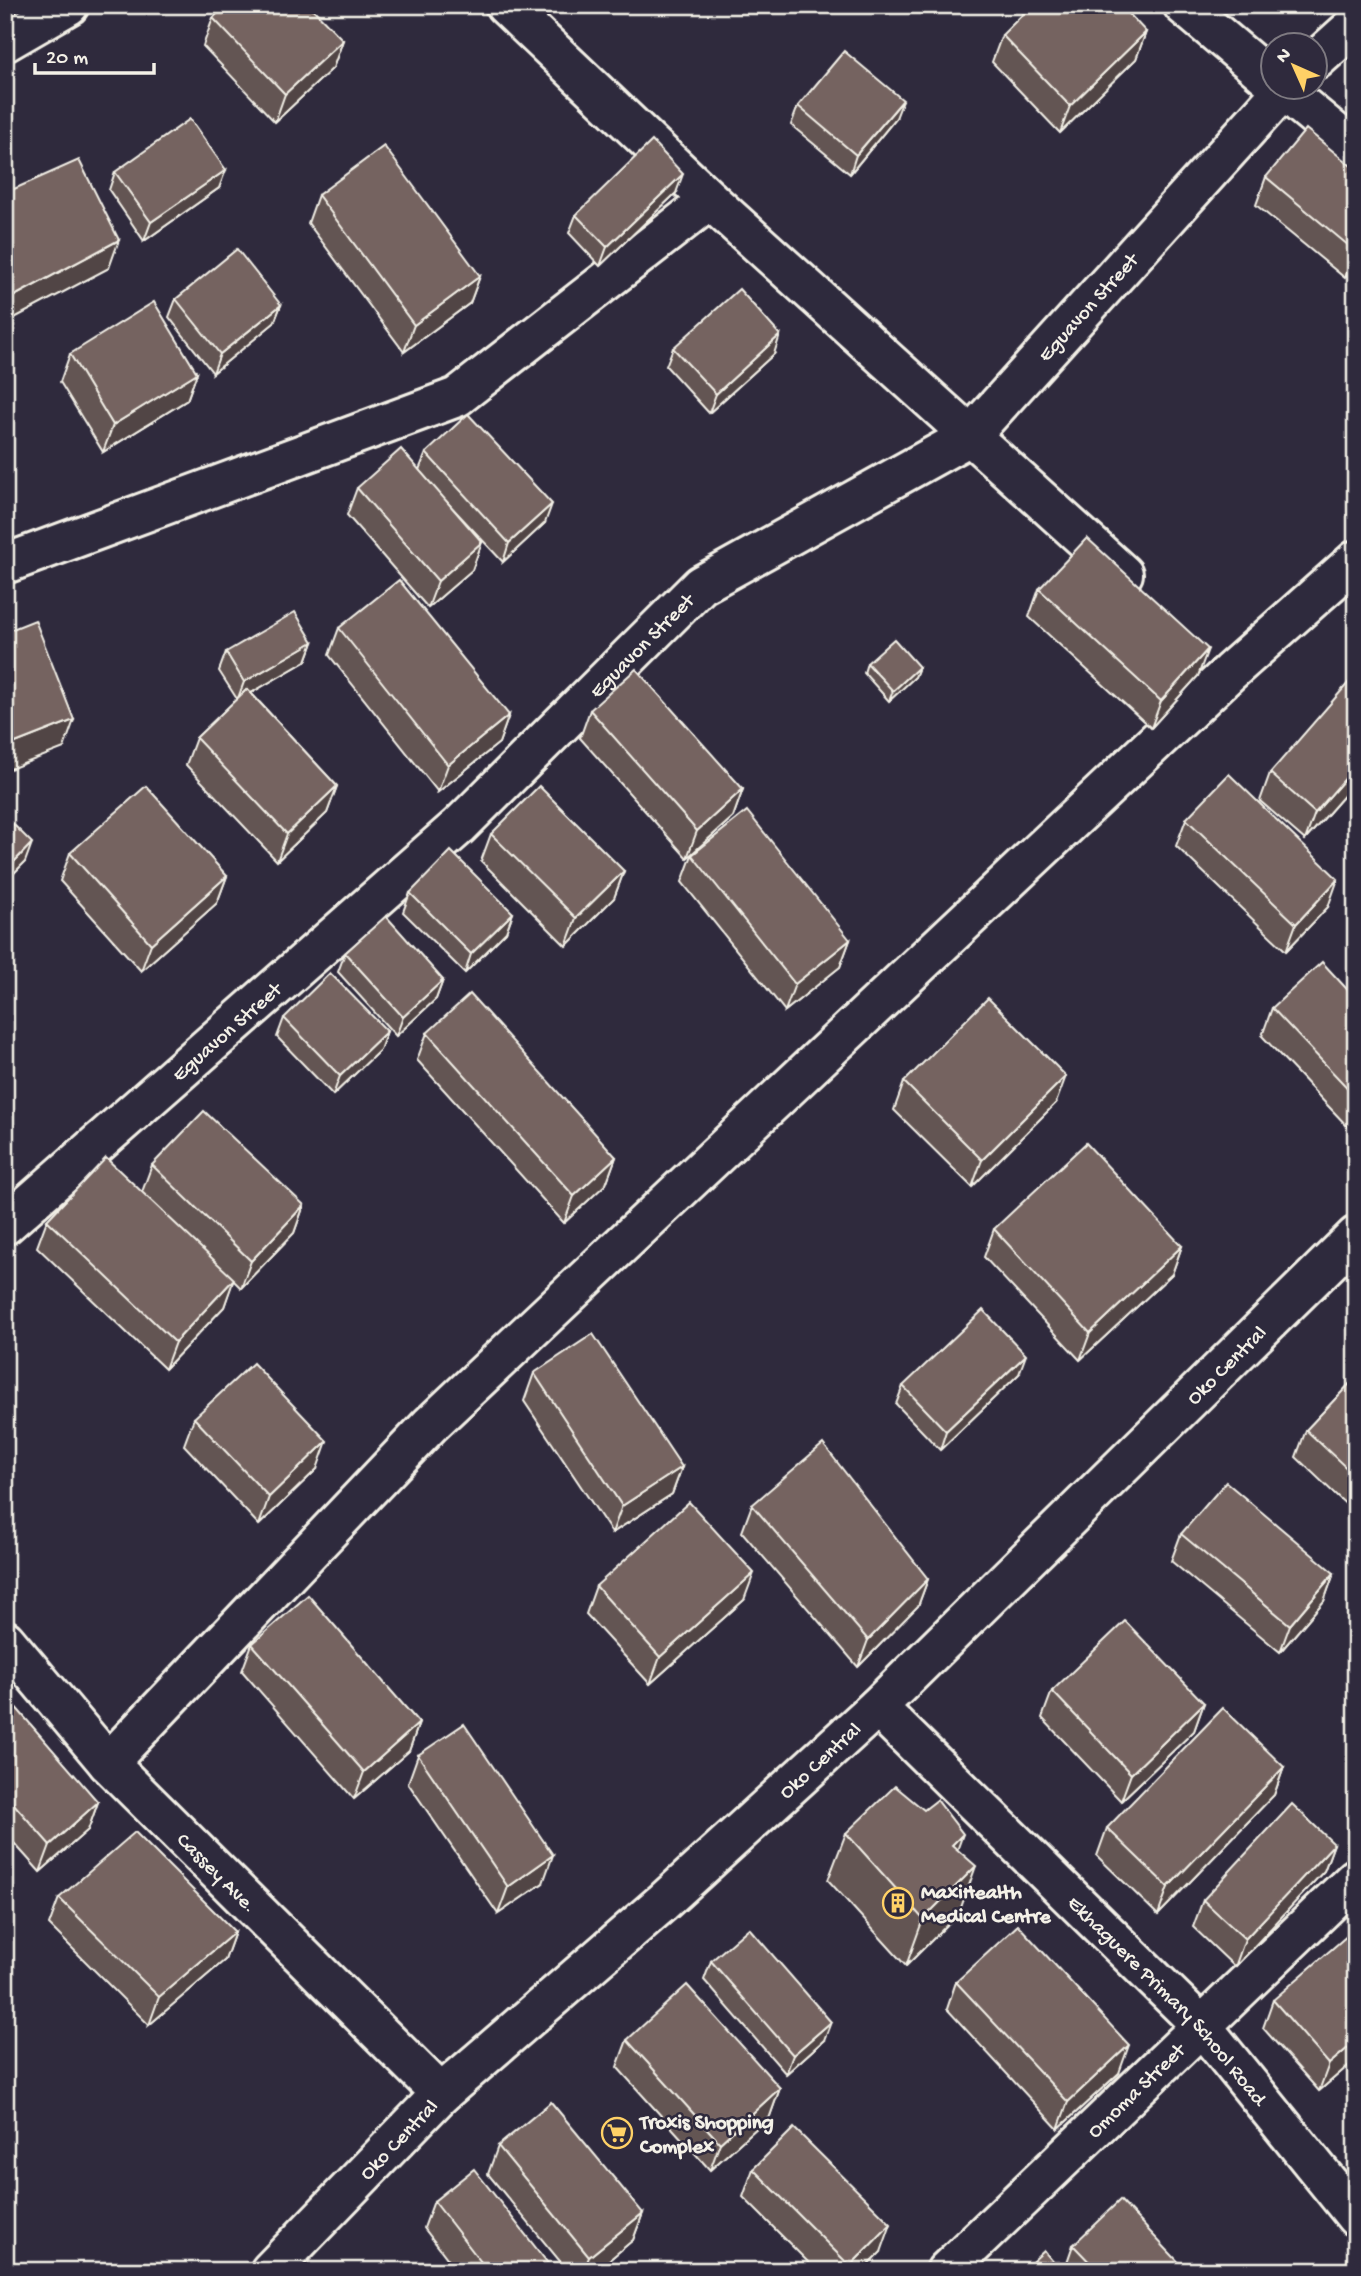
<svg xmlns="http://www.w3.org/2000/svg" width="1361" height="2276" viewBox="0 0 1361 2276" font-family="'Gochi Hand',sans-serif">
  <rect width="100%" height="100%" fill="#2f2a3d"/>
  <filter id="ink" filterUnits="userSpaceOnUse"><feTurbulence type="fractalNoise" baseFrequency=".0143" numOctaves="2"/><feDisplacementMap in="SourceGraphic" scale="14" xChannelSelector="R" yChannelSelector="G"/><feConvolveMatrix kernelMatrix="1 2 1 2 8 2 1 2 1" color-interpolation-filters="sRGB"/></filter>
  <g filter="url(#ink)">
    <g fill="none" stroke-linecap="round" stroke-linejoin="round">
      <!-- street casing -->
      <g stroke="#f4f1e8" stroke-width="44">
        <g id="street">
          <polyline points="505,5 710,200 1123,574"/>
          <polyline points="1183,5 1274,82"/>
          <polyline points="5,42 69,5"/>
          <polyline points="1316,60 1356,24"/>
          <polyline points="1281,88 1356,150"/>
          <polyline points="5,564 457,397 710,200"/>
          <path id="s1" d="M5 1225 459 826 701 585 970 436 1285 88"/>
          <path id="s2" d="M5 1640 108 1763 441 2094"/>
          <path id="s3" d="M877 1707 1201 2025 1356 2217"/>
          <polyline points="108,1763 430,1425 1230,672 1356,560"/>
          <path id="s4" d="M270 2271 441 2094 662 1903 877 1707 1356 1236"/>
          <path id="s5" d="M946 2271 1356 1878"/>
        </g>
      </g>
      <!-- street -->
      <use href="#street" stroke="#2f2a3d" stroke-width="38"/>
    </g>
    <!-- wall -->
    <g fill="#645553" stroke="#f4f1e8" stroke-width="2">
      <polygon points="213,18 343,40 333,68 275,122 203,46"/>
      <polygon points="1146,32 1136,59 1060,133 992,62 1002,35"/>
      <polygon points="798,106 896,118 850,174 791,125"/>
      <polygon points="1356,170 1356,265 1345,278 1256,205 1266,177"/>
      <polygon points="115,172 219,188 144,241 109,190"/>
      <polygon points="676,193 600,266 569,233 576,215"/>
      <polygon points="318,195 480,276 470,303 404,352 308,223"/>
      <polygon points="176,299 281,305 274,323 213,373 169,317"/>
      <polygon points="673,348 774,354 709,413 666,366"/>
      <polygon points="70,354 197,373 187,400 103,452 60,382"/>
      <polygon points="426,453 545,523 503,562 445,500 482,542 472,570 428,608 347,515 357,488 419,470"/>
      <polygon points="1039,589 1198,676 1151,728 1029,617"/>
      <polygon points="339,628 509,715 499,743 438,792 329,655"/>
      <polygon points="313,642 306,661 251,693 337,786 327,813 277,861 186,765 196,738 237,699 219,671 226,652"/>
      <polygon points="867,663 919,667 915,677 889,701 864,673"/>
      <polygon points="590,710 743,789 733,817 687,858 580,738"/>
      <polygon points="1270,773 1356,782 1305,840 1260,801"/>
      <polygon points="5,816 25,862 5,882"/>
      <polygon points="1186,819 1328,907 1286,951 1176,846"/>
      <polygon points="491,834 624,871 614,898 566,946 481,861"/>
      <polygon points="70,853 227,876 217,903 141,971 60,881"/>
      <polygon points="692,855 850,940 840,967 785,1011 682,882"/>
      <polygon points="410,893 513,913 506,932 465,973 403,912"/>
      <polygon points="345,953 443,980 436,999 396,1036 338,972"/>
      <polygon points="1356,999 1356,1120 1348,1127 1262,1036 1272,1008"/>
      <polygon points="284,1018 387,1031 380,1050 333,1095 277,1037"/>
      <polygon points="427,1033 616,1157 606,1184 564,1223 417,1060"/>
      <polygon points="904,1082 1056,1103 972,1187 894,1110"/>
      <polygon points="152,1165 304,1205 294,1233 241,1288 233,1280 224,1307 165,1369 37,1247 47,1220 142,1192"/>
      <polygon points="994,1229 1182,1246 1172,1274 1080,1360 984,1257"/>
      <polygon points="534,1373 682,1467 672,1494 612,1533 524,1401"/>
      <polygon points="1019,1374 940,1450 896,1404 903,1386"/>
      <polygon points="1356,1377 1356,1514 1296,1457 1306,1430"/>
      <polygon points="194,1418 317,1469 259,1525 184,1445"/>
      <polygon points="752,1505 928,1579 918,1606 858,1667 742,1532"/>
      <polygon points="1181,1534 1334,1573 1324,1601 1280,1652 1171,1561"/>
      <polygon points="596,1586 744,1600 650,1684 586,1614"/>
      <polygon points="252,1644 419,1723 409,1751 354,1799 242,1671"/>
      <polygon points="1052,1691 1204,1703 1194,1731 1121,1801 1042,1718"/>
      <polygon points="5,1711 98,1802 88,1830 40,1872 5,1833"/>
      <polygon points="418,1755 543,1883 498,1914 408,1783"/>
      <polygon points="1284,1767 1274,1795 1158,1915 1097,1856 1107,1828"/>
      <polygon points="846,1833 957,1850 959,1913 906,1966 828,1880"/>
      <polygon points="1334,1844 1324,1871 1235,1967 1193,1927 1203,1900"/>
      <polygon points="59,1898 235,1932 225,1960 149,2025 49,1925"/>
      <polygon points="711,1961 824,2040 786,2074 704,1980"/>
      <polygon points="956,1982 1119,2073 1058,2129 947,2009"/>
      <polygon points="1273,2000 1356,2059 1319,2091 1263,2028"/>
      <polygon points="627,2040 780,2088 770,2116 710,2170 617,2067"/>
      <polygon points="498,2146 643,2213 633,2240 596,2271 568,2271 488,2174"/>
      <polygon points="753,2169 881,2252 862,2271 817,2271 743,2197"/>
      <polygon points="434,2201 554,2271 457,2271 424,2228"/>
      <polygon points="1073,2245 1187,2271 1064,2271"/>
    </g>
    <!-- shaded-wall -->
    <g fill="#514544" stroke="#f4f1e8" stroke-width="2">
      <polygon points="1146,32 1136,59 1060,133 1070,106"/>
      <polygon points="343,40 333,68 275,122 285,94"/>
      <polygon points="903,100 896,118 850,174 856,155"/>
      <polygon points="226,170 219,188 144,241 151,222"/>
      <polygon points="683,174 676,193 600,266 607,247"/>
      <polygon points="119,240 109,268 5,323 5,301"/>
      <polygon points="1356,250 1356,265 1345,278 1355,251"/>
      <polygon points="480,276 470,303 404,352 414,325"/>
      <polygon points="281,305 274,323 213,373 220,354"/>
      <polygon points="780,335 774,354 709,413 716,394"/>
      <polygon points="197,373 187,400 103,452 113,425"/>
      <polygon points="552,504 545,523 503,562 509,543"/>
      <polygon points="482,542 472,570 428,608 438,581"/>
      <polygon points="313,642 306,661 237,701 244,682"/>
      <polygon points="1208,649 1198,676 1151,728 1161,701"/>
      <polygon points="919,667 915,677 889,701 893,691"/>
      <polygon points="509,715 499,743 438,792 448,765"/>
      <polygon points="74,720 64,748 5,771 5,747"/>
      <polygon points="1356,766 1356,782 1305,840 1315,813"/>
      <polygon points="337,786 327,813 277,861 287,834"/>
      <polygon points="743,789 733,817 687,858 697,831"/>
      <polygon points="32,843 25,862 5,882 5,876 9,867"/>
      <polygon points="624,871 614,898 566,946 576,918"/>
      <polygon points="227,876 217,903 141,971 151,944"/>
      <polygon points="1338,879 1328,907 1286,951 1296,924"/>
      <polygon points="513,913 506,932 465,973 471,954"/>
      <polygon points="850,940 840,967 785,1011 795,984"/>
      <polygon points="443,980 436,999 396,1036 403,1017"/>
      <polygon points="387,1031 380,1050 333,1095 340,1076"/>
      <polygon points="1066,1076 1056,1103 972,1187 982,1160"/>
      <polygon points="1356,1105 1356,1120 1348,1127"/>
      <polygon points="616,1157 606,1184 564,1223 574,1196"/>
      <polygon points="304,1205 294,1233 241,1288 251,1261"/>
      <polygon points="1182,1246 1172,1274 1080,1360 1090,1333"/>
      <polygon points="234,1279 224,1307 165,1369 175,1342"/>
      <polygon points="1026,1355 1019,1374 940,1450 946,1431"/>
      <polygon points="327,1441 317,1469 259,1525 269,1497"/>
      <polygon points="682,1467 672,1494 612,1533 622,1506"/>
      <polygon points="754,1573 744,1600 650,1684 660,1657"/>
      <polygon points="1334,1573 1324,1601 1280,1652 1290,1625"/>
      <polygon points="928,1579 918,1606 858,1667 868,1640"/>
      <polygon points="1204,1703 1194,1731 1121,1801 1131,1774"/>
      <polygon points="419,1723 409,1751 354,1799 364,1772"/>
      <polygon points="1284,1767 1274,1795 1158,1915 1168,1887"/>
      <polygon points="98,1802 88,1830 40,1872 50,1845"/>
      <polygon points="963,1834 946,1881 952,1845"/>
      <polygon points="1334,1844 1324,1871 1235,1967 1245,1939"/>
      <polygon points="553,1855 543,1883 498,1914 508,1887"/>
      <polygon points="976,1866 959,1913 906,1966 923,1919"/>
      <polygon points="235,1932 225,1960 149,2025 159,1997"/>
      <polygon points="831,2022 824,2040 786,2074 793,2055"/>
      <polygon points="1356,2041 1356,2059 1319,2091 1329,2064"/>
      <polygon points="1129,2045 1119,2073 1058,2129 1068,2102"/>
      <polygon points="780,2088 770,2116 710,2170 720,2143"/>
      <polygon points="643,2213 633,2240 596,2271 584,2271 589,2257"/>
      <polygon points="891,2224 881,2252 862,2271 848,2271 850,2266"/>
    </g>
    <!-- building -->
    <g fill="#746361" stroke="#f4f1e8" stroke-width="2">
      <polygon points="226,5 309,5 343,40 285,94 213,18"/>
      <polygon points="1032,5 1121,5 1146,32 1070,106 1002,35"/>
      <polygon points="844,51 903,100 856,155 798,106"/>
      <polygon points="190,119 226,170 151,222 115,172"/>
      <polygon points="1306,129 1356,170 1355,251 1266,177"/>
      <polygon points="652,141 683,174 607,247 576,215"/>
      <polygon points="384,146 480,276 414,325 318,195"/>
      <polygon points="79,160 119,240 5,301 5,193"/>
      <polygon points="237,249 281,305 220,354 176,299"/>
      <polygon points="739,289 780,335 716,394 673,348"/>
      <polygon points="154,302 197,373 113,425 70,354"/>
      <polygon points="468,414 552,504 509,543 426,453"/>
      <polygon points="401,449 482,542 438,581 357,488"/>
      <polygon points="1087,538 1208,649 1161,701 1039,589"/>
      <polygon points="399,580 509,715 448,765 339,628"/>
      <polygon points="295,612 313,642 244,682 226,652"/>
      <polygon points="35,620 74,720 5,747 5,632"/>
      <polygon points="894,639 919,667 893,691 867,663"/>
      <polygon points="636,669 743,789 697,831 590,710"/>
      <polygon points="1356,674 1356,766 1315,813 1270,773"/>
      <polygon points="247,689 337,786 287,834 196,738"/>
      <polygon points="1229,774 1338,879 1296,924 1186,819"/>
      <polygon points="146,786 227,876 151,944 70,853"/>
      <polygon points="539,786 624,871 576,918 491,834"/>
      <polygon points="747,811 850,940 795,984 692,855"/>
      <polygon points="5,816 32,843 9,867 5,863"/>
      <polygon points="451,851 513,913 471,954 410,893"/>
      <polygon points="386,916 443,980 403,1017 345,953"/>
      <polygon points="1322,962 1356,999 1356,1097 1272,1008"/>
      <polygon points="330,973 387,1031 340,1076 284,1018"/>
      <polygon points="470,994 616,1157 574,1196 427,1033"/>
      <polygon points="988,998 1066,1076 982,1160 904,1082"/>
      <polygon points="204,1111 304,1205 251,1261 152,1165"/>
      <polygon points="1086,1143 1182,1246 1090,1333 994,1229"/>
      <polygon points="106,1158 234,1279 175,1342 47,1220"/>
      <polygon points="983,1310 1026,1355 946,1431 903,1386"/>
      <polygon points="593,1334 682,1467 622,1506 534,1373"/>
      <polygon points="253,1363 327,1441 269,1497 194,1418"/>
      <polygon points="1356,1377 1356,1477 1306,1430"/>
      <polygon points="823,1444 928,1579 868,1640 752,1505"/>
      <polygon points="1226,1482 1334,1573 1290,1625 1181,1534"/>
      <polygon points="689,1502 754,1573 660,1657 596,1586"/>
      <polygon points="308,1595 419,1723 364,1772 252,1644"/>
      <polygon points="1125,1621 1204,1703 1131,1774 1052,1691"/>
      <polygon points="13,1704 98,1802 50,1845 5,1794 5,1711"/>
      <polygon points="1223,1708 1284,1767 1168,1887 1107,1828"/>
      <polygon points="464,1724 553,1855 508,1887 418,1755"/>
      <polygon points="895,1786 924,1810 937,1800 963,1834 952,1845 976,1866 923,1919 846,1833"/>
      <polygon points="1292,1804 1334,1844 1245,1939 1203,1900"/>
      <polygon points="135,1832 235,1932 159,1997 59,1898"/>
      <polygon points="1018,1925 1129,2045 1068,2102 956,1982"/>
      <polygon points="749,1928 831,2022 793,2055 711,1961"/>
      <polygon points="1356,1928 1356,2041 1329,2064 1273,2000"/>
      <polygon points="687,1985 780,2088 720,2143 627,2040"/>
      <polygon points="551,2102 643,2213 589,2257 498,2146"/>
      <polygon points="794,2128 891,2224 850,2266 753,2169"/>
      <polygon points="474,2169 554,2271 488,2271 434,2201"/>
      <polygon points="1120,2200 1187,2271 1098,2271 1073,2245"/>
      <polygon points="1044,2251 1061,2271 1022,2271"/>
    </g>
  </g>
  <!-- icons -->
  <defs>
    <g id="building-ring" transform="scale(1.575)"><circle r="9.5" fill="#2f2a3d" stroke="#ffd166" stroke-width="1.5"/><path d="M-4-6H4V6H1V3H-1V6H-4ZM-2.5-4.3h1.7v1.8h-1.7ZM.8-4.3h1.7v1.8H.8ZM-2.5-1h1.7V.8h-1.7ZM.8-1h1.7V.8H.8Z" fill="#ffd166"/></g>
    <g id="supermarket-ring" transform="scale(1.575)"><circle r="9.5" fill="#2f2a3d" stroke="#ffd166" stroke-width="1.5"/><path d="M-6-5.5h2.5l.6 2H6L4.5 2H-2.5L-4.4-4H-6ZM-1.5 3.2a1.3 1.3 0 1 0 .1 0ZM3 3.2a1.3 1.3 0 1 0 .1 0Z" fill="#ffd166"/></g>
  </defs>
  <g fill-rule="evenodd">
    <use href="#building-ring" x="898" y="1903"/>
    <use href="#supermarket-ring" x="617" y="2133"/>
  </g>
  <g text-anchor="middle" stroke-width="5" stroke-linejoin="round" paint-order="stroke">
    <!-- street labels -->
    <g font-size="21" fill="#f4f1e8" stroke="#2f2a3d">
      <text dy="7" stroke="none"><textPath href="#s1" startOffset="1428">Eguavon Street</textPath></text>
      <text dy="7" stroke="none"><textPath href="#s1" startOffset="861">Eguavon Street</textPath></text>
      <text dy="7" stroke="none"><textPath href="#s1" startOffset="294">Eguavon Street</textPath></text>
      <text dy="7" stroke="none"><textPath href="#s4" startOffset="1318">Oko Central</textPath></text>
      <text dy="7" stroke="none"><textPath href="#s4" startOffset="751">Oko Central</textPath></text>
      <text dy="7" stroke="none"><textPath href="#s2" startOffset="315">Cassey Ave.</textPath></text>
      <text dy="7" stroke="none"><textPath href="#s3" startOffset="413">Ekhaguere Primary School Road</textPath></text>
      <text dy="7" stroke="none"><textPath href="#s5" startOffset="262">Omoma Street</textPath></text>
      <text dy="7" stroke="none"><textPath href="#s4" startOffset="184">Oko Central</textPath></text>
    </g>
    <!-- poi labels -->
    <g font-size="21" font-weight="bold" fill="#f4f1e8" stroke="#2f2a3d" text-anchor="start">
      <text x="921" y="1898">MaxiHealth<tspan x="921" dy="24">Medical Centre</tspan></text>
      <text x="640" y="2128">Troxis Shopping<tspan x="640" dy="24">Complex</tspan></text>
    </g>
  </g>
  <!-- margin -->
  <rect width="1361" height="2276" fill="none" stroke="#2f2a3d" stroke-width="28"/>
  <rect x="14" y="14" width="1333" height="2248" fill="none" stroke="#f4f1e8" stroke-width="2.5" filter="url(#ink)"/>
  <!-- north arrow -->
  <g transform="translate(1294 66) rotate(315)"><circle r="33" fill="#2f2a3d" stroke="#7e7a81" stroke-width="2"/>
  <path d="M0-5L12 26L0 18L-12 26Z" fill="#ffd166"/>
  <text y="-10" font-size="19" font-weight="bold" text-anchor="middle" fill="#f4f1e8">N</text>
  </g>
  <!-- scale -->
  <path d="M35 63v10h119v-10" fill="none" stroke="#f4f1e8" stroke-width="3.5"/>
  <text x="46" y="63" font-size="21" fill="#f4f1e8" stroke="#2f2a3d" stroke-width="5" paint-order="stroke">20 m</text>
</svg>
